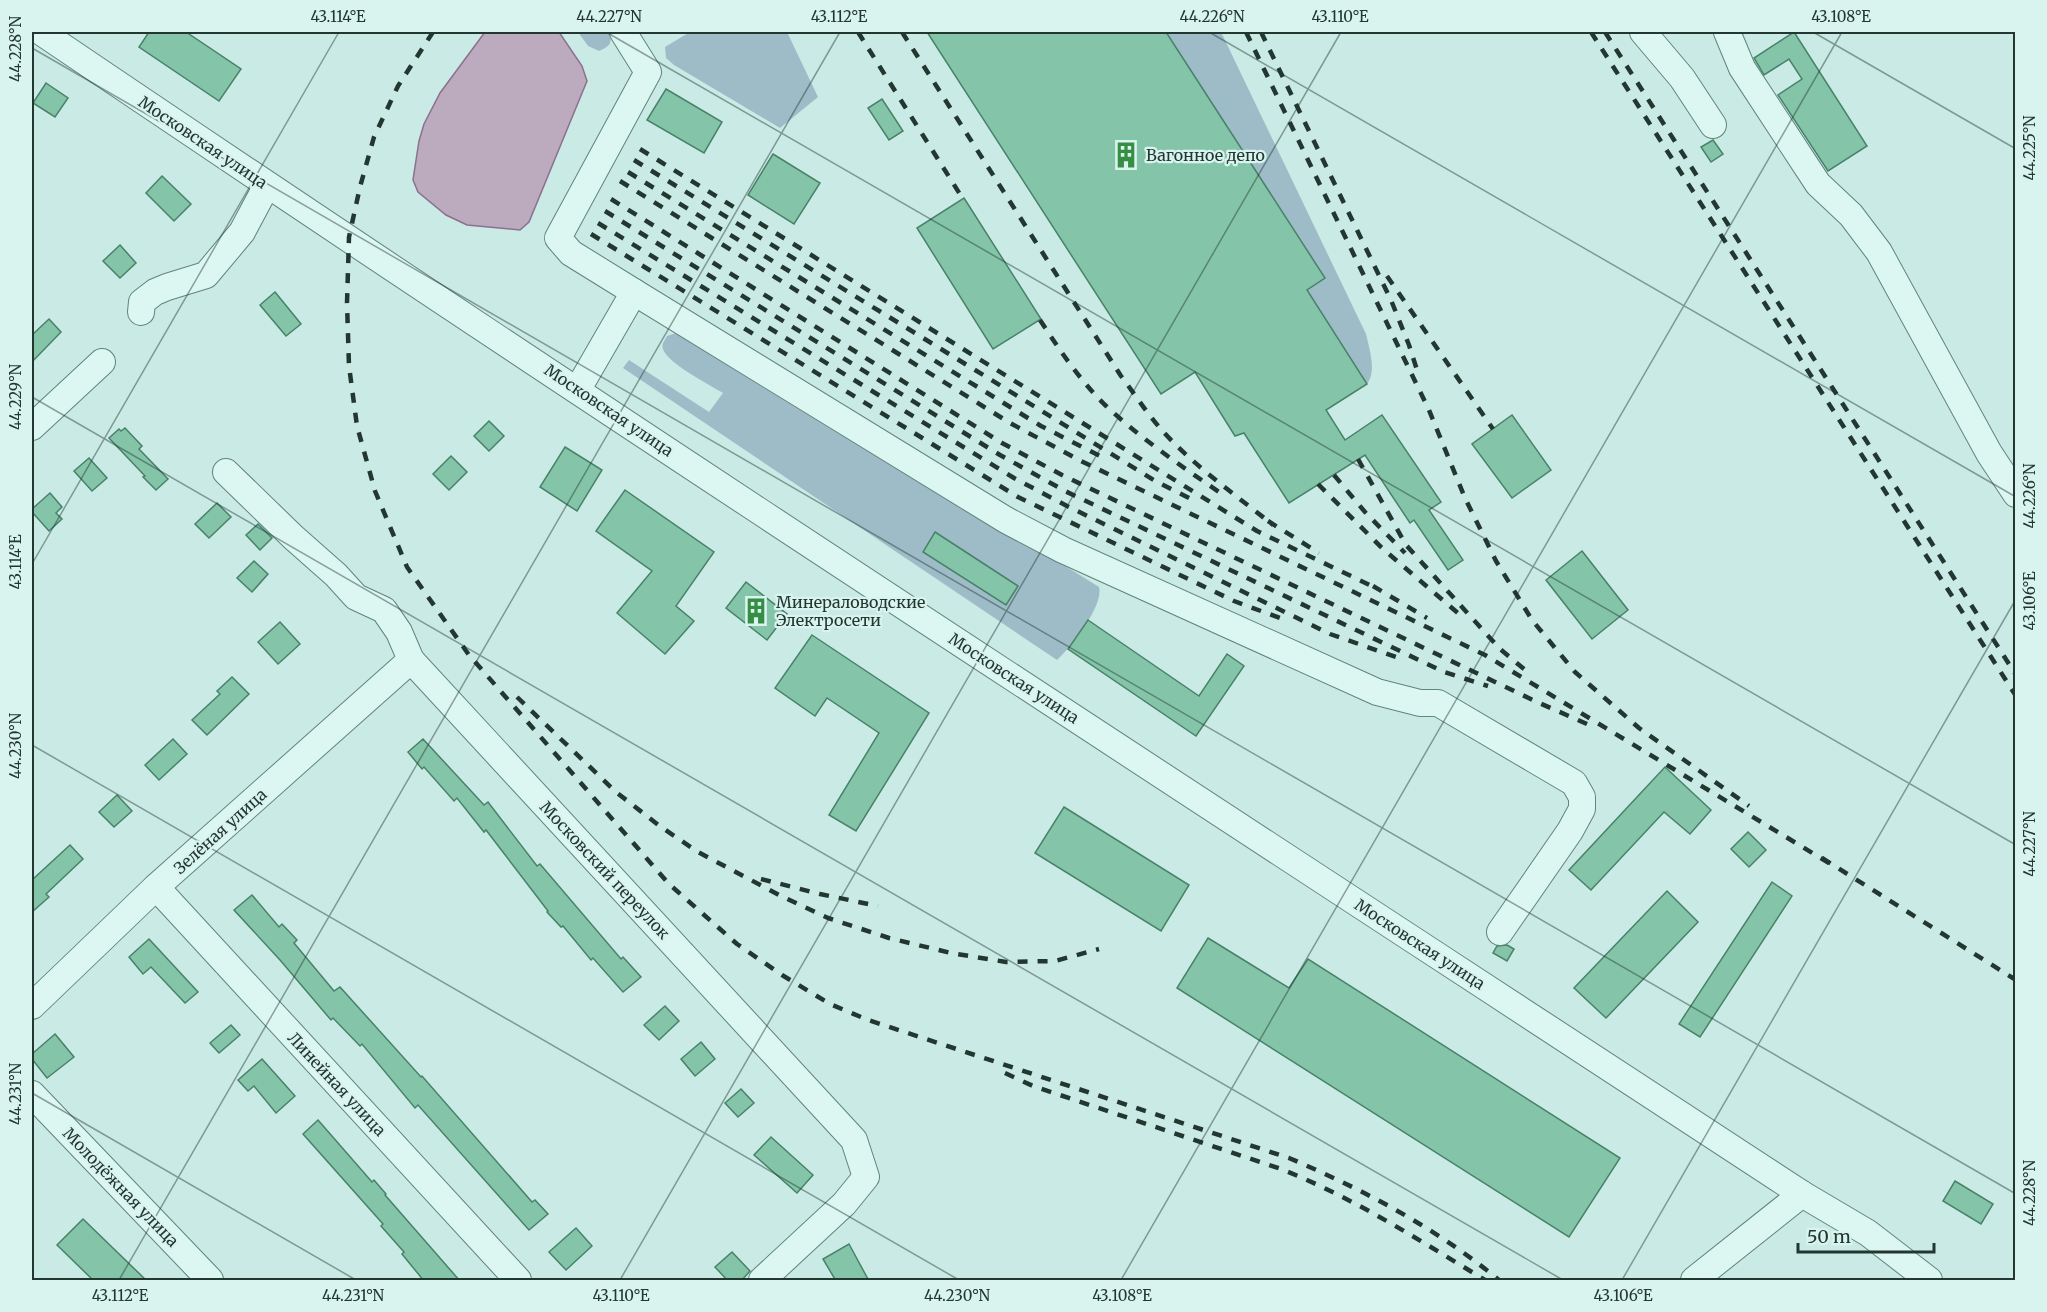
<svg xmlns="http://www.w3.org/2000/svg" width="2047" height="1312" viewBox="0 0 2047 1312" font-family="Merriweather,serif">
  <rect width="100%" height="100%" fill="#caeae6"/>
  <!-- green -->
  <g fill="#9ebcc8">
    <path d="M578 32H610C612 44 610 46 599 51L588 46Z"/>
    <polygon points="690,32 787,32 818,97 780,128 674,65 666,58 665,47"/>
    <path d="M1166 32H1221L1366 334C1369 348 1377 371 1367 384L1307 290 1324 278Z"/>
    <path d="M676 333 705 342 1099 587C1104 606 1071 647 1057 660L623 368 629 360 709 412 723 393C710 385 667 363 663 349 661 344 665 340 667 336Z"/>
  </g>
  <!-- water -->
  <polygon fill="#bcaabf" stroke="#8b718d" stroke-width="1.5" points="485,32 559,32 582,66 587,81 529,222 520,230 467,225 446,215 418,192 413,180 419,141 424,124 440,93"/>
  <!-- building -->
  <g fill="#84c5a9" stroke="#488268" stroke-width="1.5">
    <polygon points="149,32 186,32 241,69 219,101 139,47"/>
    <polygon points="927,32 1166,32 1325,278 1307,290 1367,384 1326,410 1345,440 1382,415 1441,502 1429,510 1463,560 1448,570 1414,520 1410,523 1365,455 1289,503 1244,433 1235,436 1195,372 1161,394"/>
    <polygon points="1794,32 1867,146 1828,171 1778,95 1802,79 1789,59 1764,75 1754,58"/>
    <polygon points="46,83 68,98 55,117 33,103"/>
    <polygon points="666,89 722,122 704,153 647,120"/>
    <polygon points="882,99 903,131 889,140 868,108"/>
    <polygon points="1713,140 1723,154 1711,162 1701,147"/>
    <polygon points="773,154 820,183 794,224 748,195"/>
    <polygon points="162,176 191,204 174,221 146,193"/>
    <polygon points="964,198 1041,319 993,349 917,228"/>
    <polygon points="120,245 136,263 120,278 103,261"/>
    <polygon points="275,292 301,324 286,336 260,305"/>
    <polygon points="49,319 61,332 32,362 32,335"/>
    <polygon points="1512,415 1551,470 1512,498 1472,444"/>
    <polygon points="489,421 504,436 489,451 474,436"/>
    <polygon points="125,428 142,446 139,449 168,479 156,490 143,477 145,476 109,438 119,429 121,431"/>
    <polygon points="565,447 602,470 577,511 540,487"/>
    <polygon points="451,456 467,472 449,490 433,474"/>
    <polygon points="89,458 107,478 92,491 74,471"/>
    <polygon points="625,490 714,552 676,606 694,621 665,654 617,613 652,571 596,531"/>
    <polygon points="50,493 62,507 56,513 62,519 49,531 32,512 32,509"/>
    <polygon points="217,503 231,517 209,538 195,524"/>
    <polygon points="258,524 272,538 260,550 246,535"/>
    <polygon points="935,532 1018,586 1006,605 923,552"/>
    <polygon points="1582,551 1628,610 1592,639 1546,580"/>
    <polygon points="254,561 268,574 252,592 237,578"/>
    <polygon points="746,582 787,614 767,640 726,608"/>
    <polygon points="1088,620 1199,696 1227,654 1244,666 1196,736 1068,649"/>
    <polygon points="280,622 300,644 278,664 258,642"/>
    <polygon points="812,635 929,713 856,831 829,815 879,733 827,698 815,716 775,688"/>
    <polygon points="232,677 249,694 207,735 192,720 220,694 217,691"/>
    <polygon points="173,739 187,754 159,780 145,765"/>
    <polygon points="423,739 484,805 488,802 537,866 540,864 621,959 623,957 641,977 623,992 593,958 591,960 563,926 561,927 547,912 548,911 486,830 484,832 457,798 454,801 424,767 422,769 408,752"/>
    <polygon points="1665,767 1711,810 1690,834 1664,812 1591,890 1569,870"/>
    <polygon points="117,795 132,811 114,827 99,812"/>
    <polygon points="1064,807 1189,885 1161,931 1035,853"/>
    <polygon points="1748,832 1766,850 1749,867 1731,849"/>
    <polygon points="70,845 83,859 46,894 49,897 32,912 32,877 33,879"/>
    <polygon points="1772,882 1792,896 1700,1037 1679,1024"/>
    <polygon points="1667,891 1698,922 1606,1018 1574,988"/>
    <polygon points="252,895 279,927 282,924 297,940 294,943 334,991 340,987 421,1077 422,1076 532,1202 535,1200 548,1214 529,1230 418,1105 415,1108 362,1044 360,1046 333,1018 331,1020 280,960 234,910"/>
    <polygon points="1208,938 1289,988 1308,959 1620,1158 1569,1237 1177,988"/>
    <polygon points="149,939 198,992 185,1003 151,967 143,974 129,957"/>
    <polygon points="1507,945 1514,949 1507,961 1493,953 1497,946"/>
    <polygon points="665,1006 679,1021 659,1040 644,1025"/>
    <polygon points="231,1025 240,1035 219,1053 210,1043"/>
    <polygon points="55,1034 74,1057 47,1078 32,1059 32,1054"/>
    <polygon points="701,1042 715,1059 695,1076 681,1059"/>
    <polygon points="262,1059 295,1096 276,1113 254,1086 248,1091 238,1080"/>
    <polygon points="741,1089 754,1103 738,1117 725,1103"/>
    <polygon points="318,1120 372,1182 374,1180 386,1194 385,1195 460,1281 424,1281 402,1254 404,1252 381,1226 383,1224 303,1134"/>
    <polygon points="771,1137 813,1175 797,1193 754,1155"/>
    <polygon points="1955,1181 1993,1204 1981,1224 1943,1201"/>
    <polygon points="83,1219 147,1281 94,1281 57,1245"/>
    <polygon points="576,1228 592,1246 566,1270 549,1252"/>
    <polygon points="849,1244 869,1281 836,1281 823,1259"/>
    <polygon points="732,1252 750,1271 741,1281 728,1281 715,1267"/>
  </g>
  <g fill="none" stroke-linecap="round" stroke-linejoin="round">
    <!-- minor casing -->
    <g stroke="#60857a" stroke-width="28">
      <g id="minor">
        <path d="M41 32C623 426 1214 809 1802 1194L1868 1233 1929 1280"/>
        <polyline points="1643,32 1682,78 1713,125"/>
        <polyline points="1727,32 1742,68 1818,184 1851,215 1879,252 1989,453 2016,494"/>
        <polyline points="634,292 1006,520 1063,550 1377,692 1420,703 1438,703 1574,783 1582,797 1582,809 1570,831 1500,932"/>
        <polyline points="141,312 142,302 155,292 167,287 206,275 242,232 267,185"/>
        <polyline points="578,389 634,292 571,253 558,238 648,72 623,32"/>
        <polyline points="32,427 102,362"/>
        <polyline points="226,472 293,537 336,575 356,597 384,610 399,632 411,660 854,1140 866,1177 844,1204 762,1280"/>
        <polyline points="156,887 518,1280"/>
        <polyline points="32,1006 156,887 411,660"/>
        <polyline points="32,1094 210,1280"/>
        <polyline points="1694,1280 1802,1194"/>
      </g>
    </g>
    <!-- minor -->
    <use href="#minor" stroke="#dcf6f2" stroke-width="26"/>
    <!-- rail -->
    <g stroke="#223730" stroke-width="4.5" stroke-dasharray="10 10" stroke-linecap="butt">
      <path d="M433 32 398 86 374 137 360 187 349 237 347 303 349 366 357 426 375 491 407 567 469 655 669 884 737 944 782 975 830 1004 868 1020 1289 1158C1364 1190 1436 1228 1499 1280"/>
      <polyline points="858,32 963,199"/>
      <path d="M902 32 1121 376C1134 393 1146 412 1160 428 1190 463 1237 496 1273 525"/>
      <polyline points="1246,32 1429,410 1465,498 1496,561 1532,620 1575,672 1639,728 1749,806"/>
      <polyline points="1261,32 1391,300 1409,345 1417,370"/>
      <polyline points="1591,32 2016,696"/>
      <polyline points="1605,32 2016,675"/>
      <polyline points="640,149 1257,531 1378,589"/>
      <polyline points="634,160 1157,482 1193,500"/>
      <polyline points="628,172 1041,426 1106,459"/>
      <polyline points="620,181 1010,423 1081,461 1485,655 1829,863"/>
      <polyline points="611,199 1002,443 1062,475 1537,702 1587,724"/>
      <polyline points="605,211 1000,455 1065,491 1444,672 1488,686"/>
      <polyline points="598,223 1014,478 1067,506 1330,634 1396,657"/>
      <polyline points="591,234 1018,497 1234,601 1288,621"/>
      <polyline points="1387,276 1493,429"/>
      <path d="M1040 320C1059 349 1079 379 1104 404 1140 438 1181 466 1222 494"/>
      <polyline points="1358,459 1406,545 1500,649 1530,674"/>
      <polyline points="1334,475 1365,512 1405,553"/>
      <polyline points="1318,484 1382,548 1459,614"/>
      <polyline points="1268,521 1319,553"/>
      <polyline points="1373,586 1427,618"/>
      <polyline points="517,697 616,792 661,827 698,852 781,896 828,918 889,938 951,953 1006,962 1055,961 1099,949"/>
      <polyline points="1822,858 2016,980"/>
      <polyline points="761,879 820,894 878,906"/>
      <path d="M1005 1073 1033 1086 1281 1169C1354 1198 1419 1240 1485 1280"/>
    </g>
  </g>
  <!-- ticks -->
  <path fill="none" stroke="#223730" stroke-width="1.5" stroke-opacity="0.45" d="M606 32 2016 845M1209 32 2016 497M1813 32 2016 149M32 48 2016 1194M32 397 1563 1280M32 564 339 32M32 745 959 1280M32 1093 356 1280M119 1280 840 32M620 1280 1341 32M1121 1280 1842 32M1622 1280 2016 599"/>
  <!-- icons -->
  <defs>
    <g id="building-bare" transform="scale(2.07)"><path d="M-4-6H4V6H1V3H-1V6H-4ZM-2.5-4.3h1.7v1.8h-1.7ZM.8-4.3h1.7v1.8H.8ZM-2.5-1h1.7V.8h-1.7ZM.8-1h1.7V.8H.8Z" fill="#368e44" stroke="#d9f3ef" stroke-width="2.5" paint-order="stroke"/></g>
  </defs>
  <g fill-rule="evenodd">
    <use href="#building-bare" x="1126" y="155"/>
    <use href="#building-bare" x="756" y="611"/>
  </g>
  <g text-anchor="middle" stroke-width="4.5" stroke-linejoin="round" paint-order="stroke">
    <!-- street labels -->
    <g font-size="16" fill="#223730" stroke="#d9f3ef">
      <text transform="translate(203 142) rotate(34)" y="6">Московская улица</text>
      <text transform="translate(609 410) rotate(34)" y="6">Московская улица</text>
      <text transform="translate(1014 678) rotate(33)" y="6">Московская улица</text>
      <text transform="translate(220 831) rotate(-42)" y="6">Зелёная улица</text>
      <text transform="translate(605 870) rotate(47)" y="6">Московский переулок</text>
      <text transform="translate(1420 944) rotate(33)" y="6">Московская улица</text>
      <text transform="translate(337 1084) rotate(47)" y="6">Линейная улица</text>
      <text transform="translate(121 1187) rotate(46)" y="6">Молодёжная улица</text>
    </g>
    <!-- poi labels -->
    <g font-size="16" fill="#223730" stroke="#d9f3ef" text-anchor="start">
      <text x="1146" y="161">Вагонное депо</text>
      <text x="776" y="608">Минераловодские<tspan x="776" dy="18">Электросети</tspan></text>
    </g>
  </g>
  <!-- border -->
  <rect width="2047" height="1312" fill="none" stroke="#d9f3ef" stroke-width="66"/>
  <!-- scale -->
  <path d="M1798 1243v9h136v-9" fill="none" stroke="#223730" stroke-width="3"/>
  <text x="1807" y="1243" font-size="18" fill="#223730" stroke="#d9f3ef" stroke-width="4.5" paint-order="stroke">50 m</text>
  <rect x="33" y="33" width="1981" height="1246" fill="none" stroke="#223730" stroke-width="2"/>
  <g font-size="15" text-anchor="middle" fill="#223730">
    <text x="338" y="22">43.114°E</text>
    <text x="609" y="22">44.227°N</text>
    <text x="839" y="22">43.112°E</text>
    <text x="1212" y="22">44.226°N</text>
    <text x="1340" y="22">43.110°E</text>
    <text x="1841" y="22">43.108°E</text>
    <text transform="translate(16 49) rotate(-90)" y="5">44.228°N</text>
    <text transform="translate(2030 148) rotate(-90)" y="5">44.225°N</text>
    <text transform="translate(16 397) rotate(-90)" y="5">44.229°N</text>
    <text transform="translate(2030 496) rotate(-90)" y="5">44.226°N</text>
    <text transform="translate(16 562) rotate(-90)" y="5">43.114°E</text>
    <text transform="translate(2030 601) rotate(-90)" y="5">43.106°E</text>
    <text transform="translate(16 746) rotate(-90)" y="5">44.230°N</text>
    <text transform="translate(2030 844) rotate(-90)" y="5">44.227°N</text>
    <text transform="translate(16 1094) rotate(-90)" y="5">44.231°N</text>
    <text transform="translate(2030 1193) rotate(-90)" y="5">44.228°N</text>
    <text x="120" y="1301">43.112°E</text>
    <text x="353" y="1301">44.231°N</text>
    <text x="621" y="1301">43.110°E</text>
    <text x="957" y="1301">44.230°N</text>
    <text x="1122" y="1301">43.108°E</text>
    <text x="1623" y="1301">43.106°E</text>
  </g>
</svg>
